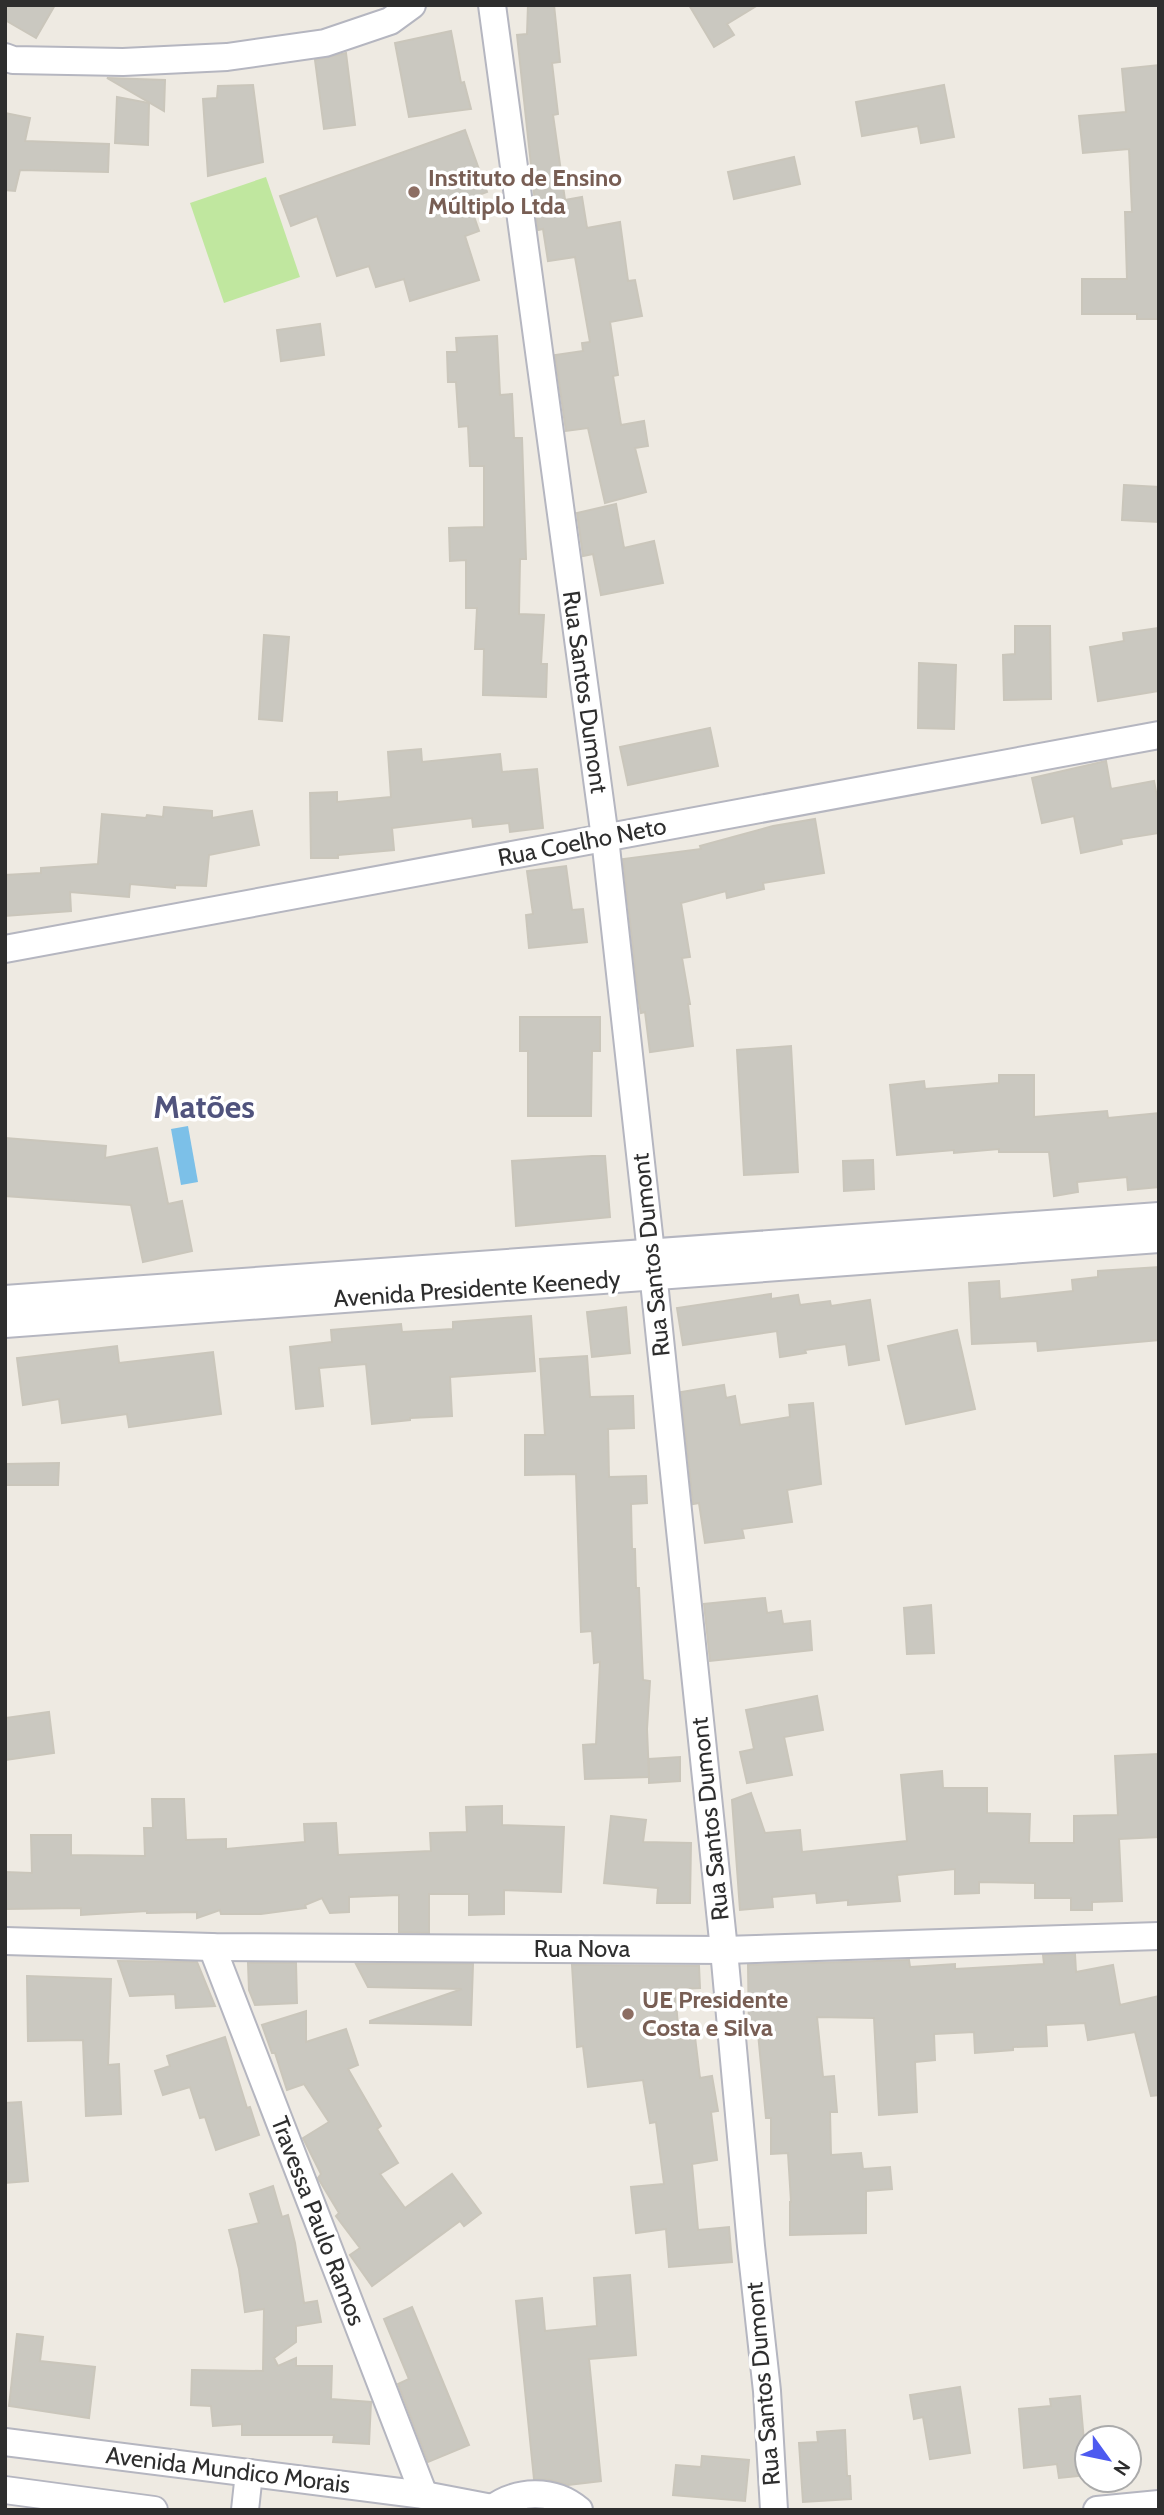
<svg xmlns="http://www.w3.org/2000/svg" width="1164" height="2515" viewBox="0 0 1164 2515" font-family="Cabin,sans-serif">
  <rect width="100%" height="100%" fill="#eeeae2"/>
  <!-- pitch -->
  <polygon fill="#c0e79f" points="266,177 300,277 224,303 190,203"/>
  <!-- water -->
  <polygon fill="#7cc0e8" points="188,1126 198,1182 181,1185 171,1129"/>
  <!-- building -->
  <g fill="#cac8c0" stroke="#cac6bb" stroke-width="2">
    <polygon points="5,5 55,5 36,38 5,20"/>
    <polygon points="528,5 554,5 560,62 552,63 558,114 553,115 565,200 582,197 587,228 620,222 628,281 635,280 642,316 610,322 618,375 613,376 621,425 644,421 648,446 635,448 646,492 605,503 588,428 566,431 555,355 583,351 582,343 590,342 575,257 548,261 543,229 538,230 517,35 527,34"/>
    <polygon points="689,5 758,5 727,24 734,35 714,47"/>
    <polygon points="451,31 461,83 464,82 471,109 409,117 395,43"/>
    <polygon points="346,53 355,125 324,129 315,60"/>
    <polygon points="1159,65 1159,319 1137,319 1137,314 1082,314 1082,279 1127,279 1125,212 1132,212 1129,149 1083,153 1079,116 1126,112 1122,69"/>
    <polygon points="107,78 165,80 164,111"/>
    <polygon points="253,85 263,162 208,176 203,99 217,98 218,86"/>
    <polygon points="944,85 954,137 921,143 918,126 862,136 856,102"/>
    <polygon points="117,97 149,103 148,145 115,143"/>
    <polygon points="5,113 30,118 25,141 109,144 108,172 20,170 15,191 5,190"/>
    <polygon points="465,130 487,192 468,199 479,231 465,236 479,280 410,301 404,279 376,287 369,266 337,276 317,216 291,226 280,196"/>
    <polygon points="794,157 800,184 734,199 728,172"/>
    <polygon points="320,324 324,355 281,361 277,330"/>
    <polygon points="497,336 500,395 512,394 514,438 522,438 526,559 520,559 519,614 544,615 541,664 547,664 546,697 483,695 484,649 475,649 477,608 466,608 466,560 450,561 449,528 484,527 484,466 470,466 468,426 459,427 456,382 448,382 447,352 457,352 456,338"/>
    <polygon points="1124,485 1159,487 1159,522 1122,520"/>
    <polygon points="616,504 624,548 654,541 663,583 601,595 593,554 583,556 577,513"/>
    <polygon points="1015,626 1050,626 1051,699 1004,700 1003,655 1015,654"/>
    <polygon points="1159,628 1159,691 1098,701 1090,647 1124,641 1123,633"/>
    <polygon points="264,635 289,637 282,721 259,719"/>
    <polygon points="919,663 956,665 954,729 918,728"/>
    <polygon points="710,728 718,766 628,785 620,747"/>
    <polygon points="421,749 422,762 500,754 502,772 537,769 543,828 510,832 509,823 473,827 472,818 392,828 394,850 338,855 338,858 311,858 310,793 337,792 337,802 391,797 388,752"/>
    <polygon points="1106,761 1111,789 1154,781 1159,807 1159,833 1121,839 1122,844 1081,853 1074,816 1042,823 1032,778"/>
    <polygon points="164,807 212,811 212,818 252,811 259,845 209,855 206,886 175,885 175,888 130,884 129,897 70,892 71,911 5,916 5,875 41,873 41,868 98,864 102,814 146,818 147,815 163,817"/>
    <polygon points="815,819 824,873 763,883 764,889 727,898 726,891 681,903 690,957 682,958 690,1004 688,1004 693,1046 650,1052 645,1012 641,1013 639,1003 623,859 701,849 700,846 773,826"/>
    <polygon points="566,866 572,910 583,909 587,942 529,948 526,915 533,914 527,871"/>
    <polygon points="520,1017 600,1017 600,1051 592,1051 591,1116 528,1116 528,1051 520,1051"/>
    <polygon points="791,1046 798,1172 744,1175 737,1050"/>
    <polygon points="999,1075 1034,1075 1034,1117 1107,1111 1108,1118 1159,1113 1159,1187 1128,1190 1127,1177 1077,1182 1078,1192 1054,1196 1049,1152 999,1152 999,1149 954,1153 954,1150 897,1155 890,1085 924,1081 925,1089 999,1083"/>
    <polygon points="5,1138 106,1146 105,1158 157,1148 168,1204 182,1201 192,1251 143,1262 131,1205 5,1196"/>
    <polygon points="592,1156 605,1156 610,1217 516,1226 512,1161"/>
    <polygon points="873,1160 874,1189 844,1191 843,1161"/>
    <polygon points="1159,1267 1159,1340 1038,1351 1037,1341 972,1344 969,1283 999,1281 1000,1299 1073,1291 1072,1280 1098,1277 1098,1271"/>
    <polygon points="771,1294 771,1299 798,1295 800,1305 830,1301 831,1306 870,1300 879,1360 849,1365 846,1344 805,1350 806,1353 780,1357 777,1331 683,1345 677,1308"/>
    <polygon points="626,1307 630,1353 592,1357 587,1312"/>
    <polygon points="531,1316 535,1371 450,1377 452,1416 410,1418 410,1420 372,1424 366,1364 319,1368 323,1406 296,1409 290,1347 332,1342 331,1330 401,1324 402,1332 453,1329 453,1322"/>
    <polygon points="957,1330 975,1409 906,1424 888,1346"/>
    <polygon points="117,1346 119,1363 213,1352 221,1414 129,1427 127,1414 62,1423 59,1399 23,1405 17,1358"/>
    <polygon points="587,1356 590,1397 633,1396 634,1428 608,1429 609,1477 646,1476 647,1503 631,1504 632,1549 635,1549 636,1588 639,1588 643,1680 650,1681 647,1729 649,1777 585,1779 583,1745 596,1744 600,1662 594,1663 592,1631 581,1632 576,1474 525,1475 525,1435 545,1435 540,1359"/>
    <polygon points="724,1385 726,1398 735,1396 740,1425 790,1417 789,1405 813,1403 821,1484 787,1490 792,1522 742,1529 744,1538 705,1543 699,1503 693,1504 681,1392"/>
    <polygon points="59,1463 58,1485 5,1485 5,1464"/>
    <polygon points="765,1598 767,1613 781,1611 783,1624 810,1621 812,1650 710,1661 704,1604"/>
    <polygon points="931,1605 934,1653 907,1654 904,1608"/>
    <polygon points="817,1696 823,1730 784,1737 792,1775 747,1783 740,1752 754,1749 746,1710"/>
    <polygon points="49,1712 54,1753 5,1760 5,1718"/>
    <polygon points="1159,1754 1159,1837 1119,1839 1122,1901 1092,1902 1092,1910 1071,1910 1071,1898 1035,1898 1035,1883 979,1882 979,1893 955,1894 955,1869 897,1875 900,1901 848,1905 848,1900 817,1903 816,1893 772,1897 773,1907 740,1910 732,1800 751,1793 765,1833 800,1830 802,1852 907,1841 901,1775 942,1771 943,1788 987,1788 987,1813 1030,1814 1029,1843 1074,1843 1074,1816 1118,1815 1115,1756"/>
    <polygon points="680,1757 680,1781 649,1783 649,1759"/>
    <polygon points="152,1799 184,1799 186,1840 226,1839 226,1849 305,1842 304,1824 336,1823 338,1855 431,1851 430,1833 467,1832 466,1807 502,1806 502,1825 564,1827 561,1892 504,1890 504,1914 469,1915 469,1894 429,1894 429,1933 399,1932 399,1895 349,1897 349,1912 330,1913 322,1898 305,1905 306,1908 261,1914 221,1914 220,1910 197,1918 197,1912 147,1913 147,1911 81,1915 81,1908 5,1909 5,1872 32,1873 31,1835 71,1835 71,1855 145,1856 144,1828 153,1828"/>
    <polygon points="611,1816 646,1820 643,1842 691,1843 690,1903 657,1903 658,1888 604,1883"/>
    <polygon points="1075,1954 1076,1972 1113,1965 1120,2005 1159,1996 1159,2095 1151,2096 1135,2032 1088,2040 1085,2023 1046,2025 1047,2046 1013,2047 1013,2050 975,2053 974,2032 934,2034 935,2060 915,2062 917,2112 879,2115 874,2018 817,2017 823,2077 834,2076 837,2112 830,2112 831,2155 861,2153 863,2169 890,2167 892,2189 866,2191 866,2233 790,2235 790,2202 791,2202 788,2153 771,2154 771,2118 766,2118 758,2033 749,2033 748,1965 909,1960 910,1967 955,1964 955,1969 1044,1964 1043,1955"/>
    <polygon points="118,1961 197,1962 215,2006 176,2008 175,1994 130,1996"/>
    <polygon points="248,1963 296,1963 297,2003 255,2005 249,1990"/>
    <polygon points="356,1964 473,1964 471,2025 370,2023 370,2021 462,1989 368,1987"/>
    <polygon points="572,1965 699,1966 700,1988 675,1989 679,2039 695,2037 700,2078 712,2076 718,2111 711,2112 717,2160 692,2164 698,2230 729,2227 732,2262 669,2267 666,2229 636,2233 631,2187 664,2184 656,2122 650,2123 643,2080 588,2087 583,2046 577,2047"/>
    <polygon points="27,1976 111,1979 108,2065 119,2064 121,2114 86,2116 83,2040 28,2041"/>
    <polygon points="306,2011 306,2042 346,2029 358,2065 348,2069 381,2126 377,2129 398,2163 380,2174 405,2208 452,2174 481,2213 464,2226 460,2221 372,2286 350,2255 360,2248 336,2216 339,2213 318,2178 321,2174 303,2138 329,2122 304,2084 287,2090 275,2053 272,2053 262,2025"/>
    <polygon points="225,2037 247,2108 250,2107 259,2135 216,2150 205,2117 200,2118 190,2087 163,2095 155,2071 170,2066 167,2056"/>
    <polygon points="21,2102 28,2181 5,2183 5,2103"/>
    <polygon points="273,2186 282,2217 288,2215 295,2243 304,2303 317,2301 321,2322 296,2326 296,2342 274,2358 278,2366 296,2358 296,2366 332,2366 331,2399 371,2402 369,2444 333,2442 334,2435 242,2435 242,2424 213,2426 211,2406 191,2405 192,2370 263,2371 264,2309 245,2312 239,2269 229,2230 259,2223 250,2194"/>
    <polygon points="630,2275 636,2355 589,2359 601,2481 568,2485 550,2480 534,2479 516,2301 542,2298 545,2331 597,2326 594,2278"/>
    <polygon points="412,2307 469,2445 428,2462 398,2384 409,2379 384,2319"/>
    <polygon points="17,2334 43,2337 40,2361 95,2367 89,2418 9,2406"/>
    <polygon points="960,2387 970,2453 930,2459 923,2417 914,2419 910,2395"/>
    <polygon points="1080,2396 1087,2475 1059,2478 1057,2464 1024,2468 1019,2409 1051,2406 1050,2399"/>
    <polygon points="845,2430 847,2476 850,2476 851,2499 803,2502 799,2443 818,2442 817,2432"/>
    <polygon points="702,2456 749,2460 745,2501 673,2495 676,2465 701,2467"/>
  </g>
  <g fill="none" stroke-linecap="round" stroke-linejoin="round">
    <!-- minor casing -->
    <g stroke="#b5b6c0" stroke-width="30">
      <g id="minor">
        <polyline points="492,5 605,838 651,1253 724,1950 751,2246 767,2391 774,2510"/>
        <polyline points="5,57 13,60 123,62 227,57 325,43 390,21 412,5"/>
        <polyline points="5,949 1159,735"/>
        <polyline points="5,1299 1159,1216"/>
        <polyline points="5,1324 1159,1239"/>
        <polyline points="5,1941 212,1947 724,1950 1159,1936"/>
        <polyline points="212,1947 424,2495"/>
        <polyline points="5,2442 424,2495 492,2508"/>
        <polyline points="5,2490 154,2510"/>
        <polyline points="245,2510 249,2473"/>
        <path d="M490 2510C516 2490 553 2488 579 2510"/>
        <polyline points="1097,2510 1159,2504"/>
      </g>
    </g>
    <!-- minor -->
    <use href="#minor" stroke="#fff" stroke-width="26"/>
  </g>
  <!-- markers -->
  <g fill="#8d6e63" stroke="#fff" stroke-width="2.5">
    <circle cx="414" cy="192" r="7"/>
    <circle cx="628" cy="2014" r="7"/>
  </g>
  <g text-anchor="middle" stroke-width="7" stroke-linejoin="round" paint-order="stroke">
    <!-- education labels -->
    <g font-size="24" font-weight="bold" fill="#785e54" stroke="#fff" text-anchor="start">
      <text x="428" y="186">Instituto de Ensino<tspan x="428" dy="28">Múltiplo Ltda</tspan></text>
      <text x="642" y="2008">UE Presidente<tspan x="642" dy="28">Costa e Silva</tspan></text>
    </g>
    <!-- street labels -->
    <g font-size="24" fill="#2e2e2e" stroke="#fff">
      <text transform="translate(585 692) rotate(82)" y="8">Rua Santos Dumont</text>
      <text transform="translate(582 842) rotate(-11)" y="8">Rua Coelho Neto</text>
      <text transform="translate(651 1255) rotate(-96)" y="8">Rua Santos Dumont</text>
      <text transform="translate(477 1289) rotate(-4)" y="8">Avenida Presidente Keenedy</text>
      <text transform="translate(710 1819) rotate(-96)" y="8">Rua Santos Dumont</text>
      <text x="582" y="1957">Rua Nova</text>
      <text transform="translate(318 2221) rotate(69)" y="8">Travessa Paulo Ramos</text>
      <text transform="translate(763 2384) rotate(-95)" y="8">Rua Santos Dumont</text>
      <text transform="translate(228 2470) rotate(7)" y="8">Avenida Mundico Morais</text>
    </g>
    <!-- district labels -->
    <g font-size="32" font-weight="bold" fill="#50537d" stroke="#fff">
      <text x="204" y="1118">Matões</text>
    </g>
  </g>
  <!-- border -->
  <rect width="1164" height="2515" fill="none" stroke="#2e2e2e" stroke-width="14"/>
  <!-- north arrow -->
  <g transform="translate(1108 2459) rotate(123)"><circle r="33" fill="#ffffff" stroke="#ababab" stroke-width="2"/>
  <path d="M0-5L12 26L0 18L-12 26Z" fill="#4d5af0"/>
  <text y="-10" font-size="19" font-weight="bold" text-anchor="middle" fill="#2e2e2e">N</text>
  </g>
</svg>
